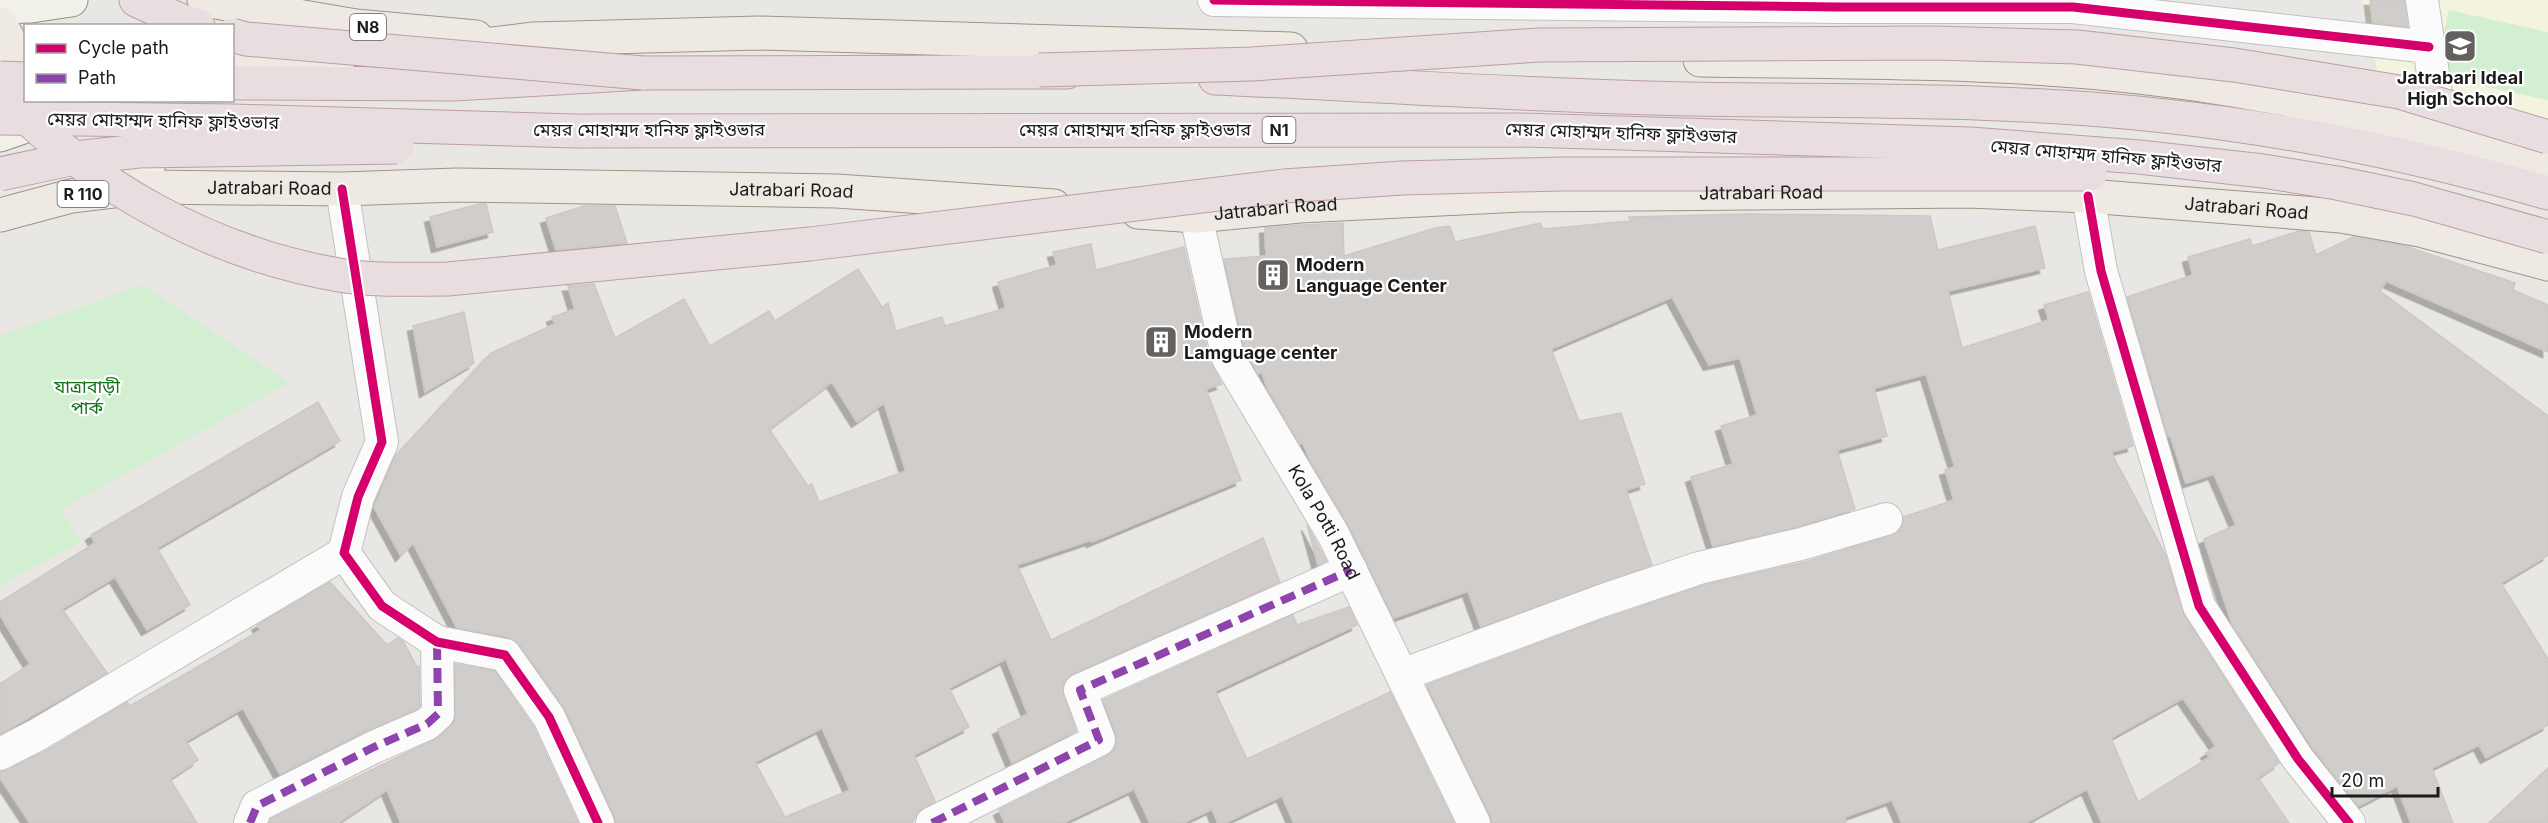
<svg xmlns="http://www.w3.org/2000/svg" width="2548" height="823" viewBox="0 0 2548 823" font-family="Inter,'Noto Sans Bengali',sans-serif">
  <defs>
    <filter id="shadow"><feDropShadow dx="-5.5" dy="5.5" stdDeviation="0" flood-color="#0004"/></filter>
  </defs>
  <rect width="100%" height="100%" fill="#e9e7e4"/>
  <!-- education -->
  <polygon fill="#f4f3de" points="2363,0 2548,0 2548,130 2381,91"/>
  <!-- park -->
  <g fill="#d2efd1">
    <polygon points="2449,10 2548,32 2548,100 2434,76"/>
    <polygon points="142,285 289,383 60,510 81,542 0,585 0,336"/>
  </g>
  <!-- building -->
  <g fill="#d0cdcb" stroke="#ccc9c5" stroke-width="1.5" fill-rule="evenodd" filter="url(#shadow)">
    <polygon points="2370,0 2404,0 2408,27 2373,23"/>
    <polygon points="479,204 486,204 493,232 437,247 430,217"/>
    <polygon points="584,206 615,206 627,243 556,250 546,218"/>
    <path d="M1749 214 1930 216 1938 250 2035 226 2045 268 1948 291 1962 348 2049 320 2044 305 2088 292 2133 446 2111 452 2165 554 2184 615 2279 763 2258 778 2289 823H2102L2087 789 2026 823H1902L1892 800 1845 817 1846 823H1492L1490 815 1427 685 1607 618 1704 585 1805 562 1891 536 1899 531 1903 517 1954 500 1945 470 1955 467 1926 374 1874 388 1887 436 1837 450 1855 509 1796 527 1713 546 1691 477 1733 464 1721 426 1757 415 1740 358 1709 365 1672 297 1551 349 1579 421 1621 413 1645 484 1626 490 1652 565 1481 627 1468 591 1394 618 1349 526 1310 460 1303 443 1300 444 1267 388 1262 372 1258 374 1245 351 1224 259 1266 256 1265 228 1301 225 1343 223 1344 256 1435 228 1450 226 1455 242 1540 223 1543 229 1631 221 1629 217ZM2183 698 2216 746 2206 753 2210 757 2138 802 2111 738Z"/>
    <polygon points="2299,231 2309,232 2316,255 2353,237 2405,246 2515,283 2513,290 2548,305 2548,352 2386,281 2380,291 2548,416 2548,555 2501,583 2548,659 2548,725 2486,758 2479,745 2432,768 2453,823 2411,823 2397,786 2358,806 2313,748 2232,624 2204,539 2236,525 2214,474 2186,483 2170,435 2168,436 2127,297 2193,275 2188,257 2250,239 2252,246"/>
    <path d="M1091 244 1096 270 1184 247 1210 362 1222 384 1206 389 1241 480 1092 542 1091 540 1017 565 1051 640 1263 538 1280 582 1072 674 1065 680 1062 688 1076 731 1012 763 998 729 1028 714 1006 659 949 688 969 727 914 755 935 801 917 813 912 823H616L614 815 565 709 520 645 508 637 457 628 413 543 401 556 374 507 395 457 491 353 555 324 552 317 575 309 568 286 594 284 615 338 684 299 710 346 769 311 775 321 858 269 882 307 888 303 896 331 942 317 945 326 1006 308 998 282 1057 265 1053 252ZM832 382 857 422 884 403 906 471 819 502 812 484 808 486 769 429ZM822 728 850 790 785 817 755 762Z"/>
    <polygon points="464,312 474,363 425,392 413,326"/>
    <polygon points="318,402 340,441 157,548 190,605 147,630 115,577 62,609 107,673 0,734 0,684 30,664 0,615 0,602 95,543 91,535"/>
    <polygon points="1307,525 1326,561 1318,565"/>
    <polygon points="330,582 387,645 398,638 403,641 417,667 419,666 420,706 417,709 366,731 280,774 243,708 186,741 198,760 170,779 197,823 30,823 0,778 0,772 46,751 127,702 130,706 261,630 257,625"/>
    <polygon points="1349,607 1357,625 1215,691 1247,759 1390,692 1454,823 1294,823 1282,796 1225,823 1218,823 1212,809 1183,823 1150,823 1134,789 1063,823 1005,823 999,810 1107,756 1113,751 1117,743 1116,734 1103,700 1293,615 1297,625"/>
    <polygon points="455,664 495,671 533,726 578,823 401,823 387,790 338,823 269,823 271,819 439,737 455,721"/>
    <polygon points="2548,768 2548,823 2489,823"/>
  </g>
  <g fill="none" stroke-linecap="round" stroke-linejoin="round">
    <!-- street casing -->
    <g stroke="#c2c1c0" stroke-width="34">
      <g id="street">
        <polyline points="1214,0 1837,7 2073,7 2429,47"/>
        <polyline points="2422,0 2441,127"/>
        <polyline points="342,189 382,442 358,497 344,553 382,606 437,642 505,655 549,717 598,823"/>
        <polyline points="2088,196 2101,271 2199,606 2298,759 2349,823"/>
        <path id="s1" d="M1196 216 1228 358 1333 534 1474 823"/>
        <polyline points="1402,675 1601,601 1699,568 1801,544 1886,519"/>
        <polyline points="0,754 37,735 344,553"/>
        <polyline points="250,823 257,806 374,747 427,724 438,714 437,642"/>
        <polyline points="932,823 1099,740 1080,690 1351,570"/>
      </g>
    </g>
    <!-- secondary casing -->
    <g stroke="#90917d" stroke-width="35">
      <g id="secondary">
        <polyline points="0,7 31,6 71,0"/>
        <polyline points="0,135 49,118 84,100"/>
        <polyline points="144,187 162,100"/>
      </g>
    </g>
    <!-- primary casing -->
    <g stroke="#9e9482" stroke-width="35">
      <g id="primary">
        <polyline points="204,0 356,26 476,37"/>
        <path d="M0 24C17 50 21 77 13 107"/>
        <polyline points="450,49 534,39 759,33 1291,49"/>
        <polyline points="232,58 339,59"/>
        <path d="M1700 60C1829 62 1959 61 2089 72 2244 85 2400 119 2548 169"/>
        <path id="s2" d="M105 180 144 187 342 189 457 185 837 191 1054 206"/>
        <path id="s3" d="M1138 212 1196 216 1300 206 1521 195 1968 191 2088 196 2341 216 2420 230 2548 264"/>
        <polyline points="0,215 71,196 130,189"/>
      </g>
    </g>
    <!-- highway casing -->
    <g stroke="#bc9da6" stroke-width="35">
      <g id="highway">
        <polyline points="136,0 182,21 198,26"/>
        <path d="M1215 78C1374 85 1534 96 1693 99 1850 102 2009 98 2165 116 2295 130 2422 157 2548 193"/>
        <polyline points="232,83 454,84 643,73 1067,72"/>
      </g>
    </g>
    <!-- street -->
    <use href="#street" stroke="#fcfbfb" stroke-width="32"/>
    <!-- secondary -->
    <use href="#secondary" stroke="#f2f1e9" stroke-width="33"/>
    <!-- primary -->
    <use href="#primary" stroke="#eeeae3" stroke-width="33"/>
    <!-- highway -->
    <use href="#highway" stroke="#e8dedf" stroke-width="33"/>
    <!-- highway-bridge casing -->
    <g stroke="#bc9da6" stroke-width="35" stroke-linecap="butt">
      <g id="highway-bridge">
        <polyline points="232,35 246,39 643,73"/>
        <polyline points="1039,70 1251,64 1539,45 1933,43 2077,47 2234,65 2399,92 2548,137"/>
        <polyline points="0,78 26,79"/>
        <path d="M0 91C89 185 210 253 339 275 374 281 412 279 448 279L810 244 1284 186 1402 178 1560 174H2090"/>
        <polyline points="0,118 234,121 575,131 1521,130 1970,144 2139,157 2263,171 2337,183 2414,199 2548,237"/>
        <polyline points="0,174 75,158 139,151 397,147"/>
      </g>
    </g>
    <!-- highway-bridge -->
    <use href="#highway-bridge" stroke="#e8dedf" stroke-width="33"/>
    <!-- quiet -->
    <g stroke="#8e44ad" stroke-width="8" stroke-dasharray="15 8" stroke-linecap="butt">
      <polyline points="250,823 257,806 374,747 427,724 438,714 437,642"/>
      <polyline points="932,823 1099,740 1080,690 1351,570"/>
    </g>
    <!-- cycleway casing -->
    <g stroke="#fff" stroke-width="13">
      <g id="cycleway">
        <polyline points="1214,0 1837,7 2073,7 2429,47"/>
        <polyline points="342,189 382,442 358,497 344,553 382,606 437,642 505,655 549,717 598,823"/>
        <polyline points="2088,196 2101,271 2199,606 2298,759 2349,823"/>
      </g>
    </g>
    <!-- cycleway -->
    <use href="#cycleway" stroke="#d6006c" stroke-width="9"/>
  </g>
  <!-- icons -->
  <defs>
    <g id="school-square" transform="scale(1.725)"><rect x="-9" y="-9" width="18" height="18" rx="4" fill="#636261" stroke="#fff"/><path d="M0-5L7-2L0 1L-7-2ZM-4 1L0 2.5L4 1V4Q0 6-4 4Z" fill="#fff"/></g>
    <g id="building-square" transform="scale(1.725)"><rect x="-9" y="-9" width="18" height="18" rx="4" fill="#636261" stroke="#fff"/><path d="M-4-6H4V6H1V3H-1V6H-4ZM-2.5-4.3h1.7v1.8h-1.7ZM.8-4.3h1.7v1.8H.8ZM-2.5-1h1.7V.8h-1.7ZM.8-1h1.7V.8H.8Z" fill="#fff"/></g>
  </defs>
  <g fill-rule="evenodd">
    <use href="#school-square" x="2460" y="46"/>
    <use href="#building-square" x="1273" y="275"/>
    <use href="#building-square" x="1161" y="342"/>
  </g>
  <g text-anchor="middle" stroke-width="4.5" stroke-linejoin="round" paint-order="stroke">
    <!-- shield labels -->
    <g fill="#fff" stroke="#5f5f5f" stroke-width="1.5">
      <rect x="350" y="14" width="36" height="26" rx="4.5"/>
      <rect x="1262.5" y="117" width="33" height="26" rx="4.5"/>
      <rect x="57.5" y="181" width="51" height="26" rx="4.5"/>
    </g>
    <g font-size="16" font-weight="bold" fill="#1b1b1b">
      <text x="368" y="33">N8</text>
      <text x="1279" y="136">N1</text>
      <text x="83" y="200">R 110</text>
    </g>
    <!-- poi labels -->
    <g font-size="18" font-weight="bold" fill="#1b1b1b" stroke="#fff" text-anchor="start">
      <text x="2460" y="84" text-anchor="middle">Jatrabari Ideal<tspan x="2460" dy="21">High School</tspan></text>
      <text x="1296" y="271">Modern<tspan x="1296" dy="21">Language Center</tspan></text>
      <text x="1184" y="338">Modern<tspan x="1184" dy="21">Lamguage center</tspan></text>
    </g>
    <!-- street labels -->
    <g font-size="18" fill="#1b1b1b" stroke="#fff">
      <text transform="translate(163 121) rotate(1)" y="6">মেয়র মোহাম্মদ হানিফ ফ্লাইওভার</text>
      <text x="649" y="136">মেয়র মোহাম্মদ হানিফ ফ্লাইওভার</text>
      <text x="1135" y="136">মেয়র মোহাম্মদ হানিফ ফ্লাইওভার</text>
      <text transform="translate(1621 133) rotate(2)" y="6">মেয়র মোহাম্মদ হানিফ ফ্লাইওভার</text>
      <text transform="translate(2106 156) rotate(5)" y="6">মেয়র মোহাম্মদ হানিফ ফ্লাইওভার</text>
      <text dy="6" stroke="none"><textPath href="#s2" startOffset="165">Jatrabari Road</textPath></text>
      <text dy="6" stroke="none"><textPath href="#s2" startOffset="687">Jatrabari Road</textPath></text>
      <text dy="6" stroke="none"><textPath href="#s3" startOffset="624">Jatrabari Road</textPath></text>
      <text dy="6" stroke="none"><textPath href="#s3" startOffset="138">Jatrabari Road</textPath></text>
      <text dy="6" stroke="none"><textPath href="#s3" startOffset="1110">Jatrabari Road</textPath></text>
      <text dy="6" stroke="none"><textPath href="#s1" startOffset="336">Kola Potti Road</textPath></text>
    </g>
    <!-- park labels -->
    <g font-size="18" fill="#117217" stroke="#fff">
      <text x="87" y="393">যাত্রাবাড়ী<tspan x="87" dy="21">পার্ক</tspan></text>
    </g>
  </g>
  <!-- legend -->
  <rect x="24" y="24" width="210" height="78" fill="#ffffff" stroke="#a4a4a4" stroke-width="1.5"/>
  <rect x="36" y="44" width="30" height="9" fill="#d6006c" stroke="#a4a4a4" stroke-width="1.5"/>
  <text x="78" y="54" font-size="18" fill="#1b1b1b">Cycle path</text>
  <rect x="36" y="74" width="30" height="9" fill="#8e44ad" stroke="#a4a4a4" stroke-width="1.5"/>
  <text x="78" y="84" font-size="18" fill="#1b1b1b">Path</text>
  <!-- scale -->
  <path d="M2332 787v9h106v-9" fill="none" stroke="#1b1b1b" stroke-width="3"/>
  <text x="2341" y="787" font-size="18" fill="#1b1b1b" stroke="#ffffff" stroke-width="4.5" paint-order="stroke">20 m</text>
</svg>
